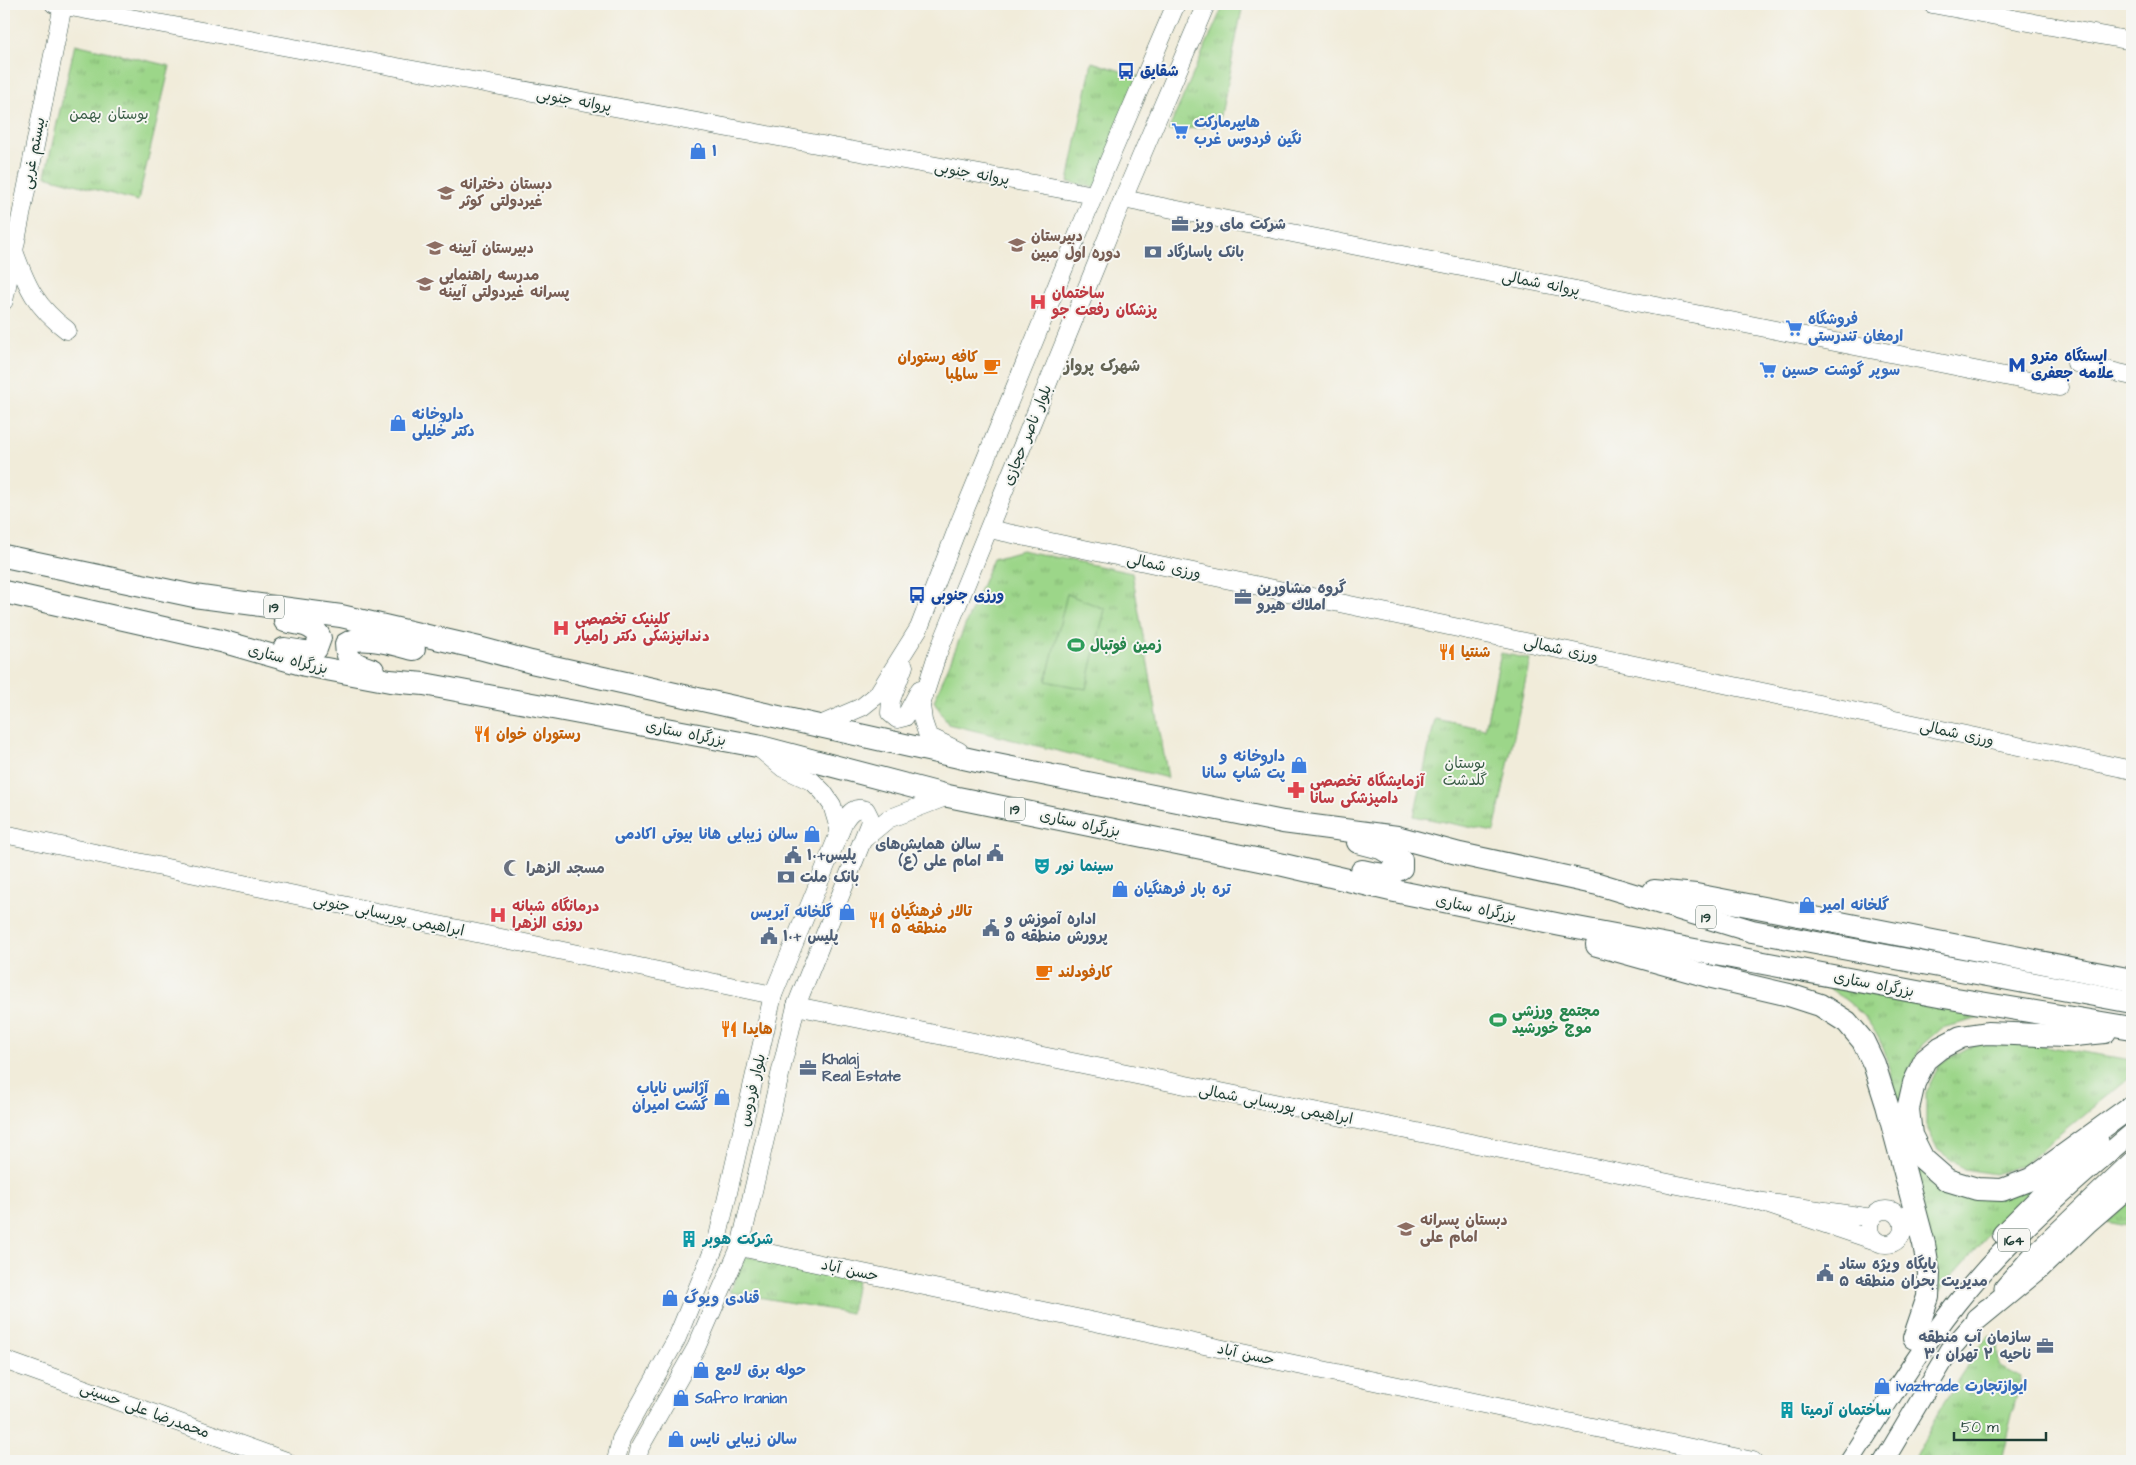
<svg xmlns="http://www.w3.org/2000/svg" width="2136" height="1465" viewBox="0 0 2136 1465" font-family="'Architects Daughter','Playpen Sans Arabic',sans-serif">
  <defs>
    <pattern id="grass-tufts" width="24" height="20" patternUnits="userSpaceOnUse" patternTransform="scale(1.25)"><rect width="24" height="20" fill="#9cd689"/><path d="M3 7l-1-3M5 7V3M7 7l1-3M15 17l-1-3M17 17v-4M19 17l1-3" fill="none" stroke="#7faf71"/></pattern>
  </defs>
  <rect width="100%" height="100%" fill="#f6f6f2"/>
  <filter id="ink" filterUnits="userSpaceOnUse"><feTurbulence type="fractalNoise" baseFrequency=".02" numOctaves="2"/><feDisplacementMap in="SourceGraphic" scale="10" xChannelSelector="R" yChannelSelector="G"/><feConvolveMatrix kernelMatrix="1 2 1 2 8 2 1 2 1" color-interpolation-filters="sRGB"/></filter>
  <filter id="wash" filterUnits="userSpaceOnUse"><feTurbulence type="fractalNoise" baseFrequency=".0096" numOctaves="4" result="noise"/><feDisplacementMap in="SourceGraphic" scale="20" xChannelSelector="R" yChannelSelector="G"/><feGaussianBlur stdDeviation="1.12" result="paint"/><feColorMatrix in="noise" values="0 0 0 0 0 0 0 0 0 0 0 0 0 0 0 0 0 1.4 0 .05"/><feComposite in="paint" operator="in"/></filter>
  <g filter="url(#wash)">
    <rect width="100%" height="100%" fill="#f1ecda"/>
    <!-- grass -->
    <g fill="url(#grass-tufts)" stroke="#5e8a5e">
      <polygon points="1224,4 1243,4 1219,125 1168,131"/>
      <polygon points="75,44 170,66 138,201 45,176"/>
      <polygon points="1092,62 1140,77 1096,188 1068,182"/>
      <polygon points="1021,550 1132,573 1168,778 948,724 934,701 993,558"/>
      <polygon points="1501,653 1530,659 1494,832 1414,816 1435,719 1485,729"/>
      <path d="M1822 983 1997 1014 1941 1028 1922 1045 1907 1075 1932 1179 2040 1181 1994 1228 1936 1295 1893 1109C1894 1075 1885 1036 1859 1012 1849 1001 1834 992 1822 983Z"/>
      <polygon points="2007,1040 2132,1060 2132,1075 2024,1164 1995,1174 1964,1169 1938,1150 1926,1125 1926,1092 1940,1063 1975,1044"/>
      <polygon points="2132,1200 2132,1227 2107,1222"/>
      <polygon points="746,1256 857,1281 851,1313 729,1292"/>
      <polygon points="1988,1335 1997,1337 1998,1365 2021,1377 2001,1461 1913,1461 1944,1402"/>
    </g>
    <!-- garden -->
    <polygon fill="#9cd689" stroke="#5e8a5e" points="1067,594 1105,609 1086,689 1046,681"/>
  </g>
  <g filter="url(#ink)">
    <g fill="none" stroke-linecap="round" stroke-linejoin="round">
      <!-- secondary casing -->
      <g stroke="#3e574d" stroke-width="19">
        <g id="secondary">
          <polyline points="54,4 1094,195"/>
          <polyline points="1932,4 2132,41"/>
          <polyline points="1123,199 2059,387"/>
          <path d="M14 251C27 287 36 307 67 330"/>
          <polyline points="4,301 63,5"/>
          <polyline points="2076,363 2132,376"/>
          <polyline points="989,529 2132,770"/>
          <polyline points="904,666 891,700 890,713 897,719 905,717 920,689"/>
          <polyline points="818,726 862,707 877,695 919,628 959,524 1094,195 1176,4"/>
          <polyline points="759,748 783,768 813,782 823,792 832,805 840,832"/>
          <polyline points="959,751 928,736 923,721 921,705 937,655 1123,199 1206,4"/>
          <polyline points="4,834 773,995"/>
          <polyline points="865,838 888,819 948,796"/>
          <polyline points="796,1006 1757,1201"/>
          <circle cx="1886" cy="1227" r="17"/>
          <polyline points="1872,1218 1757,1201 1876,1241"/>
          <polyline points="740,1247 1753,1461"/>
          <polyline points="4,1360 286,1461"/>
          <path d="M616 1461 621 1439 676 1340 717 1241 773 995 844 821C850 812 855 806 866 810L870 818 869 824 796 1006 740 1247 696 1348 640 1447 637 1461"/>
        </g>
      </g>
      <!-- primary casing -->
      <g stroke="#3e574d" stroke-width="21">
        <g id="primary">
          <polyline points="2002,1234 2060,1176 2099,1141"/>
          <polyline points="2004,1288 2032,1256 2132,1161"/>
          <path d="M1850 1461C1884 1408 1917 1354 1956 1304 2007 1240 2070 1185 2132 1133"/>
          <polyline points="1884,1461 1950,1350 1986,1309"/>
        </g>
      </g>
      <!-- highway casing -->
      <g stroke="#3e574d" stroke-width="24">
        <g id="highway">
          <polyline points="4,556 194,596 341,616 479,648 531,662 977,761 1283,822 1397,837 1460,854 1598,884 1752,931 2132,1002"/>
          <polyline points="4,592 221,641 305,665 390,681 424,684 757,746 948,796 1275,863 1395,891 1561,925 1944,997 2132,1028"/>
          <path d="M284 649 311 653 316 649 320 638C315 624 298 624 285 621"/>
          <path d="M373 670C358 665 346 663 346 644 361 633 397 645 414 649"/>
          <path d="M1358 842 1381 848 1401 860V868C1387 877 1378 875 1362 871"/>
          <polyline points="1654,891 1696,895 2132,980"/>
          <polyline points="1597,945 1708,976 1789,995 1820,1005 1847,1022 1863,1041 1874,1064 1887,1105 1924,1244 1929,1273 1928,1297 1914,1338"/>
          <polyline points="2105,1032 2065,1036 1987,1033 1961,1037 1940,1048 1925,1060 1914,1083 1908,1109 1911,1135 1923,1159 1947,1180 1977,1189 2002,1190 2031,1179 2132,1106"/>
          <polyline points="1977,1319 2039,1268 2086,1223 2132,1183"/>
        </g>
      </g>
      <!-- secondary -->
      <use href="#secondary" stroke="#fff" stroke-width="18"/>
      <!-- primary -->
      <use href="#primary" stroke="#fff" stroke-width="19"/>
      <!-- highway -->
      <use href="#highway" stroke="#fff" stroke-width="22"/>
    </g>
  </g>
  <!-- icons -->
  <defs>
    <g id="bus-bare" transform="scale(1.35)"><path d="M-5-6H5V4H4V6H2V4H-2V6H-4V4H-5ZM-3.5-4V0h7V-4ZM-3.5 1.2v1.5H-2V1.2ZM2 1.2v1.5H3.5V1.2Z" fill="#1a4fb4" stroke="#f6f6f2" stroke-width="2.5" paint-order="stroke"/></g>
    <g id="supermarket-bare" transform="scale(1.35)"><path d="M-6-5.5h2.5l.6 2H6L4.5 2H-2.5L-4.4-4H-6ZM-1.5 3.2a1.3 1.3 0 1 0 .1 0ZM3 3.2a1.3 1.3 0 1 0 .1 0Z" fill="#3f7fe0" stroke="#f6f6f2" stroke-width="2.5" paint-order="stroke"/></g>
    <g id="shop-bare" transform="scale(1.35)"><path d="M-5-2.5h2.3a2.7 3.5 0 0 1 5.4 0H5L5.5 6h-11ZM-1.5-2.5h3a1.5 2.3 0 0 0-3 0Z" fill="#3f7fe0" stroke="#f6f6f2" stroke-width="2.5" paint-order="stroke"/></g>
    <g id="school-bare" transform="scale(1.35)"><path d="M0-5L7-2L0 1L-7-2ZM-4 1L0 2.5L4 1V4Q0 6-4 4Z" fill="#8d6e63" stroke="#f6f6f2" stroke-width="2.5" paint-order="stroke"/></g>
    <g id="office-bare" transform="scale(1.35)"><path d="M-6-3h4V-5.5h4V-3h4V5H-6ZM-1-4.5V-3h2v-1.5ZM-6 0V1H6V0Z" fill="#5c6f8a" stroke="#f6f6f2" stroke-width="2.5" paint-order="stroke"/></g>
    <g id="bank-bare" transform="scale(1.35)"><path d="M-6-4H6V4H-6ZM0-2.3a2.3 2.3 0 1 0 0 4.6a2.3 2.3 0 1 0 0-4.6Z" fill="#5c6f8a" stroke="#f6f6f2" stroke-width="2.5" paint-order="stroke"/></g>
    <g id="hospital-bare" transform="scale(1.35)"><path d="M-5-5h3v3.5h4V-5h3V5h-3V1.5h-4V5h-3Z" fill="#e0444e" stroke="#f6f6f2" stroke-width="2.5" paint-order="stroke"/></g>
    <g id="metro-bare" transform="scale(1.35)"><path d="M-5.5 5V-5H-3L0 0L3-5H5.5V5H3V-.5L0 4L-3-.5V5Z" fill="#1a4fb4" stroke="#f6f6f2" stroke-width="2.5" paint-order="stroke"/></g>
    <g id="cafe-bare" transform="scale(1.35)"><path d="M-5.5-4.5H6V0H3Q3 3.5 0 3.5H-2.5Q-5.5 3.5-5.5 0ZM3-3.2v2h1.7v-2ZM-6 4.5H4V6H-6Z" fill="#e8710a" stroke="#f6f6f2" stroke-width="2.5" paint-order="stroke"/></g>
    <g id="stadium-bare" transform="scale(1.35)"><path d="M0-5a6.5 5 0 1 0 0 10a6.5 5 0 1 0 0-10ZM-3.5-1.8h7v3.6h-7Z" fill="#2e9e5b" stroke="#f6f6f2" stroke-width="2.5" paint-order="stroke"/></g>
    <g id="restaurant-bare" transform="scale(1.35)"><path d="M-5-6h1v4h1v-4h1v4h1v-4h1v5L-1.5 .5V6h-2V.5L-5-1ZM5-6V6H3V1.5H1.5Q1.5-4 5-6Z" fill="#e8710a" stroke="#f6f6f2" stroke-width="2.5" paint-order="stroke"/></g>
    <g id="pharmacy-bare" transform="scale(1.35)"><path d="M-2-6h4v4h4v4h-4v4h-4v-4h-4v-4h4Z" fill="#e0444e" stroke="#f6f6f2" stroke-width="2.5" paint-order="stroke"/></g>
    <g id="civic-bare" transform="scale(1.35)"><path d="M-.6-6.5H3V-4.5H.6V-3L4-1V1h2V6H-6V1h2V-1L-.6-3ZM-1.2 2.5V6h2.4V2.5Z" fill="#5c6f8a" stroke="#f6f6f2" stroke-width="2.5" paint-order="stroke"/></g>
    <g id="theatre-bare" transform="scale(1.35)"><path d="M-5-5.5Q0-4 5-5.5V0Q5 5 0 6Q-5 5-5 0ZM-3.3-2.5H-1v1.5H-3.3ZM1-2.5H3.3v1.5H1ZM-2.8 1Q0 5.5 2.8 1Z" fill="#0f9aa8" stroke="#f6f6f2" stroke-width="2.5" paint-order="stroke"/></g>
    <g id="mosque-bare" transform="scale(1.35)"><path d="M3.5-4.9A6 6 0 1 0 3.5 4.9A5 5 0 1 1 3.5-4.9Z" fill="#6b7280" stroke="#f6f6f2" stroke-width="2.5" paint-order="stroke"/></g>
    <g id="building-bare" transform="scale(1.35)"><path d="M-4-6H4V6H1V3H-1V6H-4ZM-2.5-4.3h1.7v1.8h-1.7ZM.8-4.3h1.7v1.8H.8ZM-2.5-1h1.7V.8h-1.7ZM.8-1h1.7V.8H.8Z" fill="#0f9aa8" stroke="#f6f6f2" stroke-width="2.5" paint-order="stroke"/></g>
  </defs>
  <g fill-rule="evenodd">
    <use href="#bus-bare" x="1126" y="71"/>
    <use href="#supermarket-bare" x="1180" y="131"/>
    <use href="#shop-bare" x="698" y="151"/>
    <use href="#school-bare" x="446" y="193"/>
    <use href="#office-bare" x="1180" y="224"/>
    <use href="#school-bare" x="1017" y="245"/>
    <use href="#school-bare" x="435" y="248"/>
    <use href="#bank-bare" x="1153" y="252"/>
    <use href="#school-bare" x="425" y="284"/>
    <use href="#hospital-bare" x="1038" y="302"/>
    <use href="#supermarket-bare" x="1794" y="328"/>
    <use href="#metro-bare" x="2017" y="365"/>
    <use href="#cafe-bare" x="992" y="366"/>
    <use href="#supermarket-bare" x="1768" y="370"/>
    <use href="#shop-bare" x="398" y="423"/>
    <use href="#bus-bare" x="917" y="595"/>
    <use href="#office-bare" x="1243" y="597"/>
    <use href="#hospital-bare" x="561" y="628"/>
    <use href="#stadium-bare" x="1076" y="645"/>
    <use href="#restaurant-bare" x="1447" y="652"/>
    <use href="#restaurant-bare" x="482" y="734"/>
    <use href="#shop-bare" x="1299" y="765"/>
    <use href="#pharmacy-bare" x="1296" y="790"/>
    <use href="#shop-bare" x="812" y="834"/>
    <use href="#civic-bare" x="995" y="853"/>
    <use href="#civic-bare" x="793" y="855"/>
    <use href="#theatre-bare" x="1042" y="866"/>
    <use href="#mosque-bare" x="512" y="868"/>
    <use href="#bank-bare" x="786" y="877"/>
    <use href="#shop-bare" x="1120" y="889"/>
    <use href="#shop-bare" x="1807" y="905"/>
    <use href="#shop-bare" x="847" y="912"/>
    <use href="#hospital-bare" x="498" y="915"/>
    <use href="#restaurant-bare" x="877" y="920"/>
    <use href="#civic-bare" x="991" y="928"/>
    <use href="#civic-bare" x="769" y="936"/>
    <use href="#cafe-bare" x="1044" y="972"/>
    <use href="#stadium-bare" x="1498" y="1020"/>
    <use href="#restaurant-bare" x="729" y="1029"/>
    <use href="#office-bare" x="808" y="1068"/>
    <use href="#shop-bare" x="722" y="1097"/>
    <use href="#school-bare" x="1406" y="1229"/>
    <use href="#building-bare" x="689" y="1239"/>
    <use href="#civic-bare" x="1825" y="1273"/>
    <use href="#shop-bare" x="670" y="1298"/>
    <use href="#office-bare" x="2045" y="1346"/>
    <use href="#shop-bare" x="701" y="1370"/>
    <use href="#shop-bare" x="1882" y="1386"/>
    <use href="#shop-bare" x="681" y="1398"/>
    <use href="#building-bare" x="1787" y="1410"/>
    <use href="#shop-bare" x="676" y="1439"/>
  </g>
  <g text-anchor="middle" stroke-width="4" stroke-linejoin="round" paint-order="stroke">
    <!-- shield labels -->
    <g fill="#f6f6f2" stroke="#60746d" stroke-width="1">
      <rect x="264" y="595.5" width="20" height="23" rx="4"/>
      <rect x="1005" y="797.5" width="20" height="23" rx="4"/>
      <rect x="1696" y="905.5" width="20" height="23" rx="4"/>
      <rect x="1998" y="1228.5" width="32" height="23" rx="4"/>
    </g>
    <g font-size="14" font-weight="bold" fill="#1f3d34">
      <text x="274" y="612">19</text>
      <text x="1015" y="814">19</text>
      <text x="1706" y="922">19</text>
      <text x="2014" y="1245">164</text>
    </g>
    <!-- transit labels -->
    <g font-size="15" font-weight="bold" fill="#164399" stroke="#f6f6f2" text-anchor="start">
      <text x="1140" y="76">شقایق</text>
      <text x="2031" y="361">ایستگاه مترو<tspan x="2031" dy="17">علامه جعفری</tspan></text>
      <text x="931" y="600">ورزی جنوبی</text>
    </g>
    <!-- street labels -->
    <g font-size="15" fill="#1f3d34" stroke="#f6f6f2">
      <text transform="translate(574 100) rotate(10)" y="5">پروانه جنوبی</text>
      <text transform="translate(33 153) rotate(-79)" y="5">بیستم غربی</text>
      <text transform="translate(972 173) rotate(10)" y="5">پروانه جنوبی</text>
      <text transform="translate(1541 283) rotate(11)" y="5">پروانه شمالی</text>
      <text transform="translate(1027 435) rotate(-68)" y="5">بلوار ناصر حجازی</text>
      <text transform="translate(1164 566) rotate(12)" y="5">ورزی شمالی</text>
      <text transform="translate(1561 649) rotate(12)" y="5">ورزی شمالی</text>
      <text transform="translate(288 659) rotate(14)" y="5">بزرگراه ستاری</text>
      <text transform="translate(686 733) rotate(11)" y="5">بزرگراه ستاری</text>
      <text transform="translate(1957 733) rotate(12)" y="5">ورزی شمالی</text>
      <text transform="translate(1080 823) rotate(12)" y="5">بزرگراه ستاری</text>
      <text transform="translate(1476 908) rotate(12)" y="5">بزرگراه ستاری</text>
      <text transform="translate(389 915) rotate(12)" y="5">ابراهیمی پوربسابی جنوبی</text>
      <text transform="translate(1874 984) rotate(11)" y="5">بزرگراه ستاری</text>
      <text transform="translate(752 1090) rotate(-77)" y="5">بلوار فردوس</text>
      <text transform="translate(1276 1104) rotate(11)" y="5">ابراهیمی پوربسابی شمالی</text>
      <text transform="translate(850 1270) rotate(12)" y="5">حسن آباد</text>
      <text transform="translate(1246 1354) rotate(12)" y="5">حسن آباد</text>
      <text transform="translate(145 1410) rotate(20)" y="5">محمدرضا علی حسینی</text>
    </g>
    <!-- park labels -->
    <g font-size="15" fill="#385c45" stroke="#f6f6f2">
      <text x="109" y="119">بوستان بهمن</text>
      <text x="1465" y="768">بوستان<tspan x="1465" dy="17">گلدشت</tspan></text>
    </g>
    <!-- shop labels -->
    <g font-size="15" font-weight="bold" fill="#366cbe" stroke="#f6f6f2" text-anchor="start">
      <text x="1194" y="127">هایپرمارکت<tspan x="1194" dy="17">نگین فردوس غرب</tspan></text>
      <text x="712" y="156">۱</text>
      <text x="1808" y="324">فروشگاه<tspan x="1808" dy="17">ارمغان تندرستی</tspan></text>
      <text x="1782" y="375">سوپر گوشت حسین</text>
      <text x="412" y="419">داروخانه<tspan x="412" dy="17">دکتر خلیلی</tspan></text>
      <text x="1285" y="761" text-anchor="end">داروخانه و<tspan x="1285" dy="17">پت شاپ سانا</tspan></text>
      <text x="798" y="839" text-anchor="end">سالن زیبایی هانا بیوتی اکادمی</text>
      <text x="1134" y="894">تره بار فرهنگیان</text>
      <text x="1821" y="910">گلخانه امیر</text>
      <text x="833" y="917" text-anchor="end">گلخانه آیریس</text>
      <text x="708" y="1093" text-anchor="end">آژانس نایاب<tspan x="708" dy="17">گشت امیران</tspan></text>
      <text x="684" y="1303">قنادی ویوگ</text>
      <text x="715" y="1375">حوله برق لامع</text>
      <text x="1896" y="1391">ivaztrade ایوازتجارت</text>
      <text x="695" y="1403">Safro Iranian</text>
      <text x="690" y="1444">سالن زیبایی نایس</text>
    </g>
    <!-- education labels -->
    <g font-size="15" font-weight="bold" fill="#785e54" stroke="#f6f6f2" text-anchor="start">
      <text x="460" y="189">دبستان دخترانه<tspan x="460" dy="17">غیردولتی کوثر</tspan></text>
      <text x="1031" y="241">دبیرستان<tspan x="1031" dy="17">دوره اول مبین</tspan></text>
      <text x="449" y="253">دبیرستان آیینه</text>
      <text x="439" y="280">مدرسه راهنمایی<tspan x="439" dy="17">پسرانه غیردولتی آیینه</tspan></text>
      <text x="1420" y="1225">دبستان پسرانه<tspan x="1420" dy="17">امام علی</tspan></text>
    </g>
    <!-- service labels -->
    <g font-size="15" font-weight="bold" fill="#4e5e75" stroke="#f6f6f2" text-anchor="start">
      <text x="1194" y="229">شرکت مای ویز</text>
      <text x="1167" y="257">بانک پاسارگاد</text>
      <text x="1257" y="593">گروه مشاورين<tspan x="1257" dy="17">املاك هيرو</tspan></text>
      <text x="981" y="849" text-anchor="end">سالن همایش‌های<tspan x="981" dy="17">امام علی (ع)</tspan></text>
      <text x="807" y="860">پلیس+١٠</text>
      <text x="800" y="882">بانک ملت</text>
      <text x="1005" y="924">اداره آموزش و<tspan x="1005" dy="17">پرورش منطقه ۵</tspan></text>
      <text x="783" y="941">پلیس +۱۰</text>
      <text x="822" y="1064">Khalaj<tspan x="822" dy="17">Real Estate</tspan></text>
      <text x="1839" y="1269">پایگاه ویژه ستاد<tspan x="1839" dy="17">مدیریت بحران منطقه ۵</tspan></text>
      <text x="2031" y="1342" text-anchor="end">سازمان آب منطقه<tspan x="2031" dy="17">۳، ناحیه ۲ تهران</tspan></text>
    </g>
    <!-- health labels -->
    <g font-size="15" font-weight="bold" fill="#be3a42" stroke="#f6f6f2" text-anchor="start">
      <text x="1052" y="298">ساختمان<tspan x="1052" dy="17">پزشكان رفعت جو</tspan></text>
      <text x="575" y="624">کلینیک تخصصی<tspan x="575" dy="17">دندانپزشکی دکتر رامیار</tspan></text>
      <text x="1310" y="786">آزمایشگاه تخصصی<tspan x="1310" dy="17">دامپزشکی سانا</tspan></text>
      <text x="512" y="911">درمانگاه شبانه<tspan x="512" dy="17">روزی الزهرا</tspan></text>
    </g>
    <!-- food labels -->
    <g font-size="15" font-weight="bold" fill="#c56008" stroke="#f6f6f2" text-anchor="start">
      <text x="978" y="362" text-anchor="end">کافه رستوران<tspan x="978" dy="17">سالمبا</tspan></text>
      <text x="1461" y="657">شنتیا</text>
      <text x="496" y="739">رستوران خوان</text>
      <text x="891" y="916">تالار فرهنگیان<tspan x="891" dy="17">منطقه ۵</tspan></text>
      <text x="1058" y="977">کارفودلند</text>
      <text x="743" y="1034">هایدا</text>
    </g>
    <!-- leisure labels -->
    <g font-size="15" font-weight="bold" fill="#27864d" stroke="#f6f6f2" text-anchor="start">
      <text x="1090" y="650">زمین فوتبال</text>
      <text x="1512" y="1016">مجتمع ورزشی<tspan x="1512" dy="17">موج خورشید</tspan></text>
    </g>
    <!-- culture labels -->
    <g font-size="15" font-weight="bold" fill="#0d838f" stroke="#f6f6f2" text-anchor="start">
      <text x="1056" y="871">سینما نور</text>
      <text x="703" y="1244">شرکت هوبر</text>
      <text x="1801" y="1415">ساختمان آرمیتا</text>
    </g>
    <!-- worship labels -->
    <g font-size="15" font-weight="bold" fill="#5b616d" stroke="#f6f6f2" text-anchor="start">
      <text x="526" y="873">مسجد الزهرا</text>
    </g>
    <!-- neighbourhood labels -->
    <g font-size="16" font-weight="bold" fill="#636455" stroke="#f6f6f2">
      <text x="1102" y="371">شهرک پرواز</text>
    </g>
  </g>
  <!-- margin -->
  <rect width="2136" height="1465" fill="none" stroke="#f6f6f2" stroke-width="20"/>
  <!-- scale -->
  <path d="M1954 1432v8h92v-8" fill="none" stroke="#1f3d34" stroke-width="2.5"/>
  <text x="1961" y="1432" font-size="15" fill="#1f3d34" stroke="#f6f6f2" stroke-width="4" paint-order="stroke">50 m</text>
</svg>
